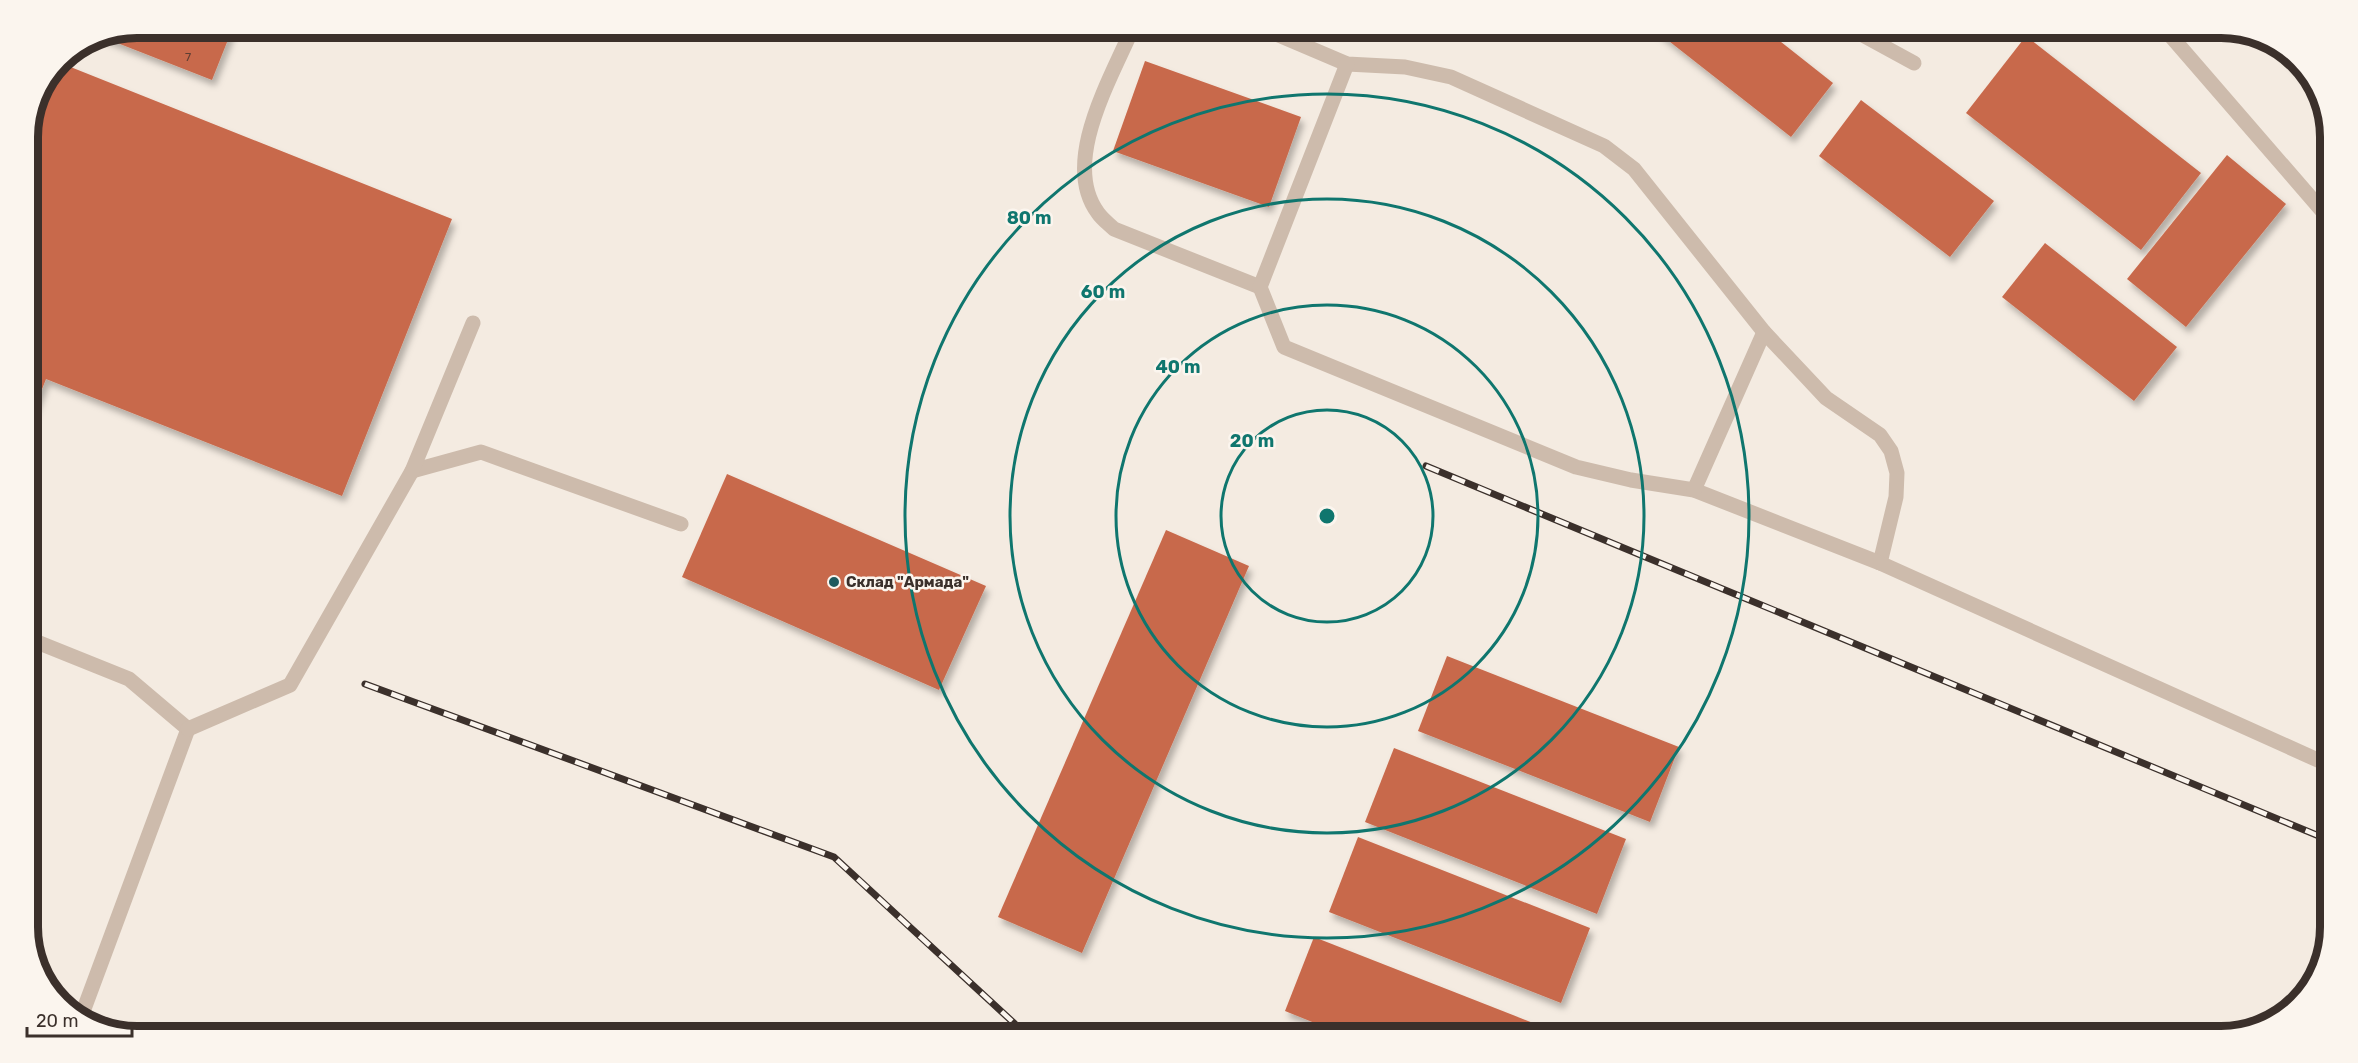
<svg xmlns="http://www.w3.org/2000/svg" width="2358" height="1063" viewBox="0 0 2358 1063" font-family="Rubik,sans-serif">
  <defs>
    <filter id="shadow"><feDropShadow dx="3.5" dy="6" stdDeviation="3" flood-color="#0004"/></filter>
  </defs>
  <rect width="100%" height="100%" fill="#f4ebe1"/>
  <!-- building -->
  <g fill="#c8694b" filter="url(#shadow)">
    <polygon points="136,27 233,27 212,80 97,35"/>
    <polygon points="1651,27 1762,27 1833,83 1791,137"/>
    <polygon points="2026,36 2201,173 2141,250 1966,113"/>
    <polygon points="2278,47 2312,75 2319,95 2277,48"/>
    <polygon points="1145,61 1301,117 1269,207 1113,151"/>
    <polygon points="58,62 452,219 342,496 46,379 27,427 27,129"/>
    <polygon points="1861,100 1994,201 1950,257 1819,156"/>
    <polygon points="2227,155 2286,204 2186,327 2127,279"/>
    <polygon points="2045,243 2177,347 2134,401 2002,297"/>
    <polygon points="727,474 986,586 939,690 682,577"/>
    <polygon points="1166,530 1249,566 1082,953 998,917"/>
    <polygon points="1447,656 1679,747 1650,822 1418,731"/>
    <polygon points="1394,748 1626,839 1597,914 1365,822"/>
    <polygon points="1358,837 1590,928 1561,1003 1329,912"/>
    <polygon points="1314,937 1546,1028 1543,1036 1347,1036 1285,1011"/>
  </g>
  <g fill="none" stroke-linecap="round" stroke-linejoin="round">
    <!-- minor -->
    <g stroke="#cdbbac" stroke-width="15">
      <path d="M1133 27C1112 77 1060 162 1098 213 1102 219 1109 224 1114 229L1260 287"/>
      <polyline points="1260,27 1347,64 1405,67 1451,77 1604,146 1634,169 1764,332 1826,398 1880,435 1891,451 1897,473 1896,497 1880,563"/>
      <polyline points="1848,27 1914,63"/>
      <polyline points="2163,27 2331,221"/>
      <polyline points="1347,64 1260,287 1284,347 1576,467 1631,480 1694,490 1880,563 2331,766"/>
      <polyline points="412,471 481,452 681,524"/>
      <polyline points="1694,490 1764,332"/>
      <polyline points="27,638 129,679 188,729 81,1017"/>
      <polyline points="188,729 290,685 412,471 473,323"/>
    </g>
    <!-- rail casing -->
    <g stroke="#3b302b" stroke-width="7">
      <g id="rail">
        <polyline points="1426,466 2331,841"/>
        <polyline points="365,684 834,857 1028,1036"/>
      </g>
    </g>
    <!-- rail -->
    <use href="#rail" stroke="#fbf5ee" stroke-width="4.5" stroke-dasharray="14" stroke-linecap="butt"/>
  </g>
  <!-- distance rings -->
  <g fill="none" stroke="#0f766e" stroke-width="3">
    <circle cx="1327" cy="516" r="106"/>
    <circle cx="1327" cy="516" r="211"/>
    <circle cx="1327" cy="516" r="317"/>
    <circle cx="1327" cy="516" r="422"/>
  </g>
  <!-- markers -->
  <circle fill="#1f5a5e" stroke="#fbf5ee" stroke-width="2" cx="834" cy="582" r="6"/>
  <g text-anchor="middle" stroke-width="5" stroke-linejoin="round" paint-order="stroke">
    <!-- number labels -->
    <g font-size="12" fill="#5e3e33">
      <text x="188" y="61">7</text>
    </g>
    <!-- poi labels -->
    <g font-size="15" font-weight="bold" fill="#3b302b" stroke="#fbf5ee" text-anchor="start">
      <text x="846" y="587">Склад "Армада"</text>
    </g>
  </g>
  <!-- crop -->
  <path d="M0 0H2358V1063H0ZM137 38H2221A99 99 0 0 1 2320 137V927A99 99 0 0 1 2221 1026H137A99 99 0 0 1 38 927V137A99 99 0 0 1 137 38Z" fill="#fbf5ee" fill-rule="evenodd"/>
  <path fill="none" stroke="#3b302b" stroke-width="8" d="M137 38H2221A99 99 0 0 1 2320 137V927A99 99 0 0 1 2221 1026H137A99 99 0 0 1 38 927V137A99 99 0 0 1 137 38Z"/>
  <circle cx="1327" cy="516" r="9" fill="#0f766e" stroke="#fbf5ee" stroke-width="3"/>
  <g font-size="18" text-anchor="middle" font-weight="bold" fill="#0f766e" stroke="#fbf5ee" stroke-width="5" stroke-linejoin="round" paint-order="stroke">
    <text x="1029" y="224">80 m</text>
    <text x="1103" y="298">60 m</text>
    <text x="1178" y="373">40 m</text>
    <text x="1252" y="447">20 m</text>
  </g>
  <!-- scale -->
  <path d="M27 1027v9h105v-9" fill="none" stroke="#3b302b" stroke-width="3"/>
  <text x="36" y="1027" font-size="18" fill="#3b302b" stroke="#fbf5ee" stroke-width="4.5" paint-order="stroke">20 m</text>
</svg>
